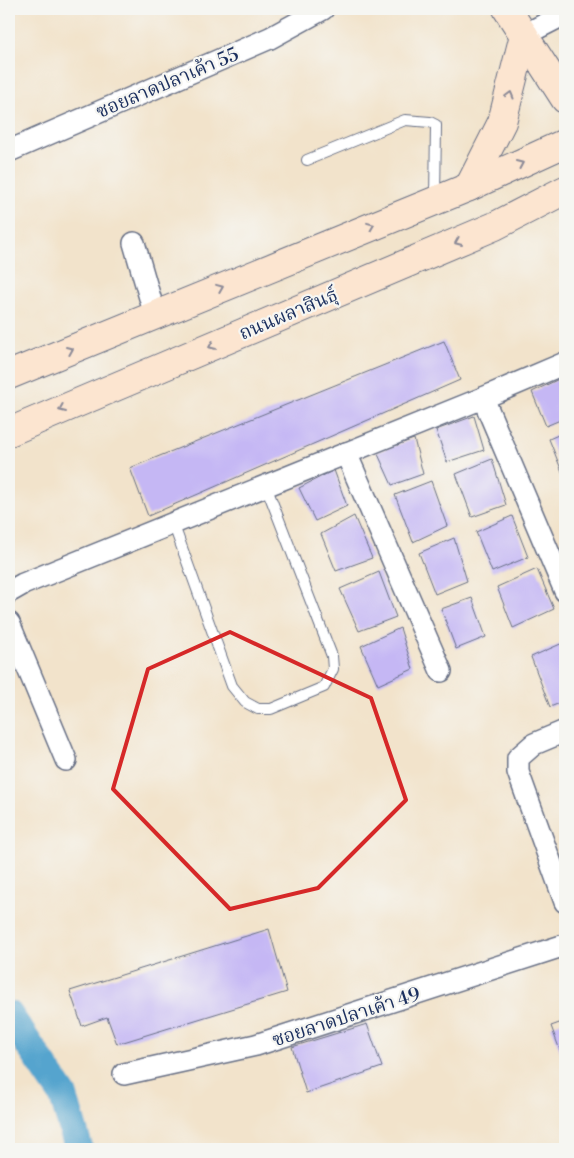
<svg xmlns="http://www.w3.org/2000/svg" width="574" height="1158" viewBox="0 0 574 1158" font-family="'Libre Bodoni','Noto Serif Thai',serif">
  <rect width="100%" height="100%" fill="#f6f6f2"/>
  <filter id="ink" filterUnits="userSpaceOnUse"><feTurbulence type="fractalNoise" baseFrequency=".02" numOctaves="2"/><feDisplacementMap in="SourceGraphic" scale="10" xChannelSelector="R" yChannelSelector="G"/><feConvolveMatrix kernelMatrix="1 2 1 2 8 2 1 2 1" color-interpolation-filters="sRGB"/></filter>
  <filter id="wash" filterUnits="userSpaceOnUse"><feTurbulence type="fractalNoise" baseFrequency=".0096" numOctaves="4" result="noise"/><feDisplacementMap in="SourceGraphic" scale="20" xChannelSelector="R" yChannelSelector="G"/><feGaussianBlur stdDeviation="1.12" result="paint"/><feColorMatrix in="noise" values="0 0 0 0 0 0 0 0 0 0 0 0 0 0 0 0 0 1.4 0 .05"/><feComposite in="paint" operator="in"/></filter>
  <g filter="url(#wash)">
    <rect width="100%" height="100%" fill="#f2e3cb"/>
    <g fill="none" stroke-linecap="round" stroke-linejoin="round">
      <!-- canal -->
      <polyline stroke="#54a4ce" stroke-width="29" points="9,1015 63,1095 79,1149"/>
    </g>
    <g id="blocks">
      <!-- building -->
      <g fill="#c5b7f4">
        <polygon points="444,341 460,380 148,516 130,468"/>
        <polygon points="565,376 565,418 546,426 532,392"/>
        <polygon points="474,416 484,450 447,462 436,430"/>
        <polygon points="565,432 565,479 549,439"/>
        <polygon points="414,439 423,474 392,485 377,452"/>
        <polygon points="492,459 506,505 472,517 456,474"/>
        <polygon points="334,470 347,506 315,521 299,488"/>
        <polygon points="431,481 447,526 413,542 395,495"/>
        <polygon points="354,516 372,558 336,571 321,534"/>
        <polygon points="512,516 528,557 492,572 476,532"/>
        <polygon points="454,538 467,581 435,594 419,553"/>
        <polygon points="537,569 554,609 513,628 497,587"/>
        <polygon points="379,572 396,617 359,631 340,589"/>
        <polygon points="472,598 486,637 456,649 441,609"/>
        <polygon points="400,628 413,669 378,685 361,646"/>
        <polygon points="565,642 565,701 550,707 531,657"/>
        <polygon points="269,929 287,992 117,1044 107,1017 82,1026 70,991"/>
        <polygon points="565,1021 565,1064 551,1026"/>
        <polygon points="367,1024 382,1067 306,1093 292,1047"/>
      </g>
    </g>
  </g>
  <g filter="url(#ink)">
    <use href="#blocks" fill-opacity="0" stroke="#666e84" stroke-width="1"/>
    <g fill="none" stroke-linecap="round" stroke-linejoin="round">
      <!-- lane casing -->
      <g stroke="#666e84" stroke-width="12">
        <g id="lane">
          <polyline points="307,160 405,120 430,122 436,125 435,199"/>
          <polyline points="173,523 232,686 245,702 258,709 271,709 324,687 333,669 332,656 266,486"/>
        </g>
      </g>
      <!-- street casing -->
      <g stroke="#666e84" stroke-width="24">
        <g id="street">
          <polyline points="524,35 565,14"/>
          <polyline points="9,151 270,38 323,9"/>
          <polyline points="134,243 155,315"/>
          <polyline points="483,398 565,591"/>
          <polyline points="346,453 441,671"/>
          <polyline points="9,592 23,584 483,398 565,363"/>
          <polyline points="9,623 66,760"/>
          <polyline points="565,731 534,744 518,758 518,772 565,902"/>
          <polyline points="124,1074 256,1045 565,945"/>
        </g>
      </g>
      <!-- secondary casing -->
      <g stroke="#666e84" stroke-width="30">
        <g id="secondary">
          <polyline points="507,9 565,99"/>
          <polyline points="469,187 502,122 524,35"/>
          <polyline points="9,375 469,187 565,143"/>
          <polyline points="9,432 495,226 565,190"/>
        </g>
      </g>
      <!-- lane -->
      <use href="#lane" stroke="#fff" stroke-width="10"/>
      <!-- street -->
      <use href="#street" stroke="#fff" stroke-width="21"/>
      <!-- secondary -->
      <use href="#secondary" stroke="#fce5d0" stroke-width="28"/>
    </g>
    <!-- one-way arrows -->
    <defs><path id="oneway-chevron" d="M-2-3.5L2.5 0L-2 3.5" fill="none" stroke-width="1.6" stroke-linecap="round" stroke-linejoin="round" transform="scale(1.25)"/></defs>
    <g stroke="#8c8a97">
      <use href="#oneway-chevron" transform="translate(510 95) rotate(-75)"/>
      <use href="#oneway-chevron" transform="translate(520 164) rotate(-24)"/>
      <use href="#oneway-chevron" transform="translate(371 226) rotate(-22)"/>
      <use href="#oneway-chevron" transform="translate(458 242) rotate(157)"/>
      <use href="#oneway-chevron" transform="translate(220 288) rotate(-22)"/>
      <use href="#oneway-chevron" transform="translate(212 346) rotate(157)"/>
      <use href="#oneway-chevron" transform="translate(70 350) rotate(-23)"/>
      <use href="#oneway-chevron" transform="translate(62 409) rotate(157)"/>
    </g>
  </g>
  <!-- marked area -->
  <path fill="none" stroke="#d62828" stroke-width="4" stroke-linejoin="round" d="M230 632 371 698 406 800 318 888 230 909 113 789 148 669Z"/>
  <g text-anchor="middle" stroke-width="4.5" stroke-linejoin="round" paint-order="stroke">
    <!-- street labels -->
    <g font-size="19" fill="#1b2f5e" stroke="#f6f6f2">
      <text transform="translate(167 82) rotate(-23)" y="7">ซอยลาดปลาเค้า 55</text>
      <text transform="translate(288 313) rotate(-23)" y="7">ถนนผลาสินธุ์</text>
      <text transform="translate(346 1016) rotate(-18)" y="7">ซอยลาดปลาเค้า 49</text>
    </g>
  </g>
  <!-- margin -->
  <rect width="574" height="1158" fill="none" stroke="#f6f6f2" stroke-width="30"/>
</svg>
